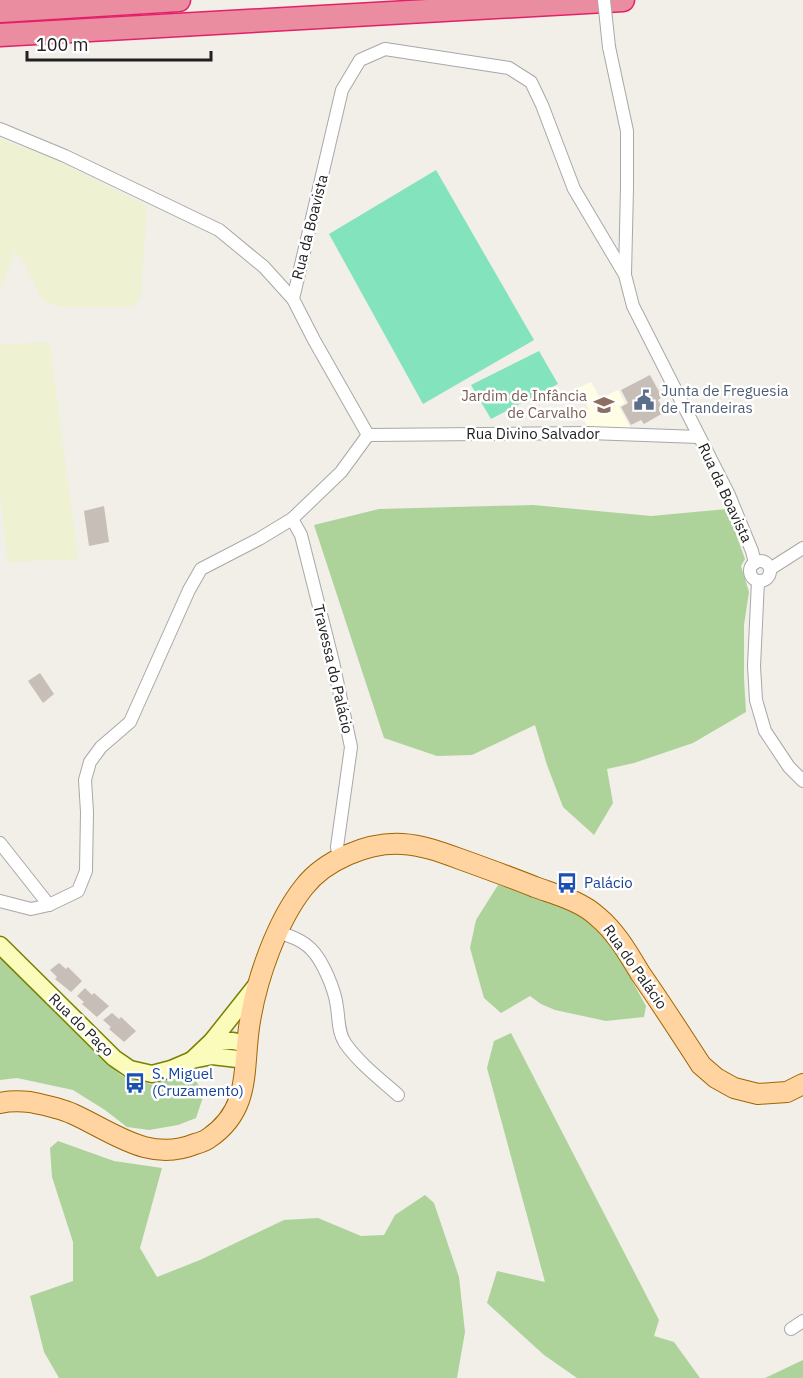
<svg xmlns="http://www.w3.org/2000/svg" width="803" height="1378" viewBox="0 0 803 1378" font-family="'IBM Plex Sans',sans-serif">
  <rect width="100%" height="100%" fill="#f2eee8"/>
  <!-- education -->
  <polygon fill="#fffee4" points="591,382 600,398 618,390 625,403 619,407 630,427 624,431 589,430 581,414 589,409 578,388"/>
  <!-- farmland -->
  <g fill="#eff1d3">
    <polygon points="0,138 15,145 45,154 147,206 141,291 139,300 129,307 63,307 49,303 41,298 22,258 15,251 0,291"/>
    <polygon points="44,342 50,346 78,559 8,562 0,496 0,345"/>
  </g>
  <!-- forest -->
  <g fill="#add39b">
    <polygon points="533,505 651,516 727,509 745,559 741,566 749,592 744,625 744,678 746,712 693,743 634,763 607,769 613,803 594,835 563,807 547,765 535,725 472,755 437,756 384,738 314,525 379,509"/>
    <polygon points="498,885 538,895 561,903 592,924 612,945 646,1006 644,1017 606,1021 555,1010 541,1004 530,996 501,1013 484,998 470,948 476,920"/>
    <polygon points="0,955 94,1051 122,1076 153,1085 180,1072 194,1078 204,1094 196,1118 178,1125 149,1130 127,1127 105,1110 73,1090 17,1078 0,1080"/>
    <polygon points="511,1033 659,1320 654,1336 674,1342 700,1378 577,1378 544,1355 487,1303 497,1271 545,1282 487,1068 494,1041"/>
    <polygon points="58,1141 114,1161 162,1168 140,1248 157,1277 200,1260 284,1220 318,1218 361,1236 384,1235 395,1215 425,1195 434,1203 459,1277 465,1332 457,1378 59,1378 44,1352 30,1296 73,1281 73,1242 52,1177 50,1148"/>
    <polygon points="803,1360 803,1378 765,1378"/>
  </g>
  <!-- pitch -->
  <g fill="#83e3bc">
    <polygon points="436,170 534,340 423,404 329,234"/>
    <polygon points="539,351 558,384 491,419 471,385"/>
  </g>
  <!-- building -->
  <g fill="#c7beb7">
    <polygon points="650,375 662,397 658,400 665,412 644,424 641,420 631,425 621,407 628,403 621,390"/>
    <polygon points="104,506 109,542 89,546 84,511"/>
    <polygon points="40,673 54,694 43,703 28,681"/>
    <polygon points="59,963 66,969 68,967 82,981 71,992 55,979 57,977 50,970"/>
    <polygon points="85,988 92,995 94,993 109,1006 97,1017 82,1004 84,1002 77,996"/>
    <polygon points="112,1013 119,1019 121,1017 136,1031 124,1042 109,1029 111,1027 103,1020"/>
  </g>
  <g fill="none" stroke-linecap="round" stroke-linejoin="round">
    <!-- street casing -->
    <g stroke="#a8a8a8" stroke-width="14">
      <g id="street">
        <polyline points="609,47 627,131 627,188 625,274"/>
        <polyline points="0,129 65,156 219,230 264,267 293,299"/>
        <polyline points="368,435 589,433 699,437"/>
        <polyline points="292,519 301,535 333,662 351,747 337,847 339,859"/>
        <circle cx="760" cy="571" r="10"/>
        <polyline points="770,569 803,548"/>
        <polyline points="758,581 754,666 756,700 765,731 789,767 803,781"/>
        <polyline points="0,843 49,905"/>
        <polyline points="0,901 31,909 49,905 78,891 86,871 87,812 85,780 90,762 101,747 130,722 189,590 201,569 259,539 292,519 341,472 368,435 314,340 293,299 342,90 360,60 385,49 509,68 531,82 542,105 574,189 625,275 633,306 729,495 752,551 755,563"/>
        <path d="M278 932C290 936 302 940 311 949 323 961 335 990 337 1007 339 1020 338 1032 345 1043 359 1063 380 1079 398 1095"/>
        <polyline points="791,1329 803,1321"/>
      </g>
    </g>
    <!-- secondary casing -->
    <g stroke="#768100" stroke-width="19">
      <g id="secondary">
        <polyline points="0,945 114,1058 130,1069 152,1074 171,1069 192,1060 212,1056 246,1060"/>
        <polyline points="212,1041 233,1041 247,1044"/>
        <polyline points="192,1060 212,1041 258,983"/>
      </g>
    </g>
    <!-- primary casing -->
    <g stroke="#9f6600" stroke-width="22">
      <path id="primary" d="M0 1103C9 1101 20 1101 30 1102 45 1105 60 1108 73 1114 113 1132 149 1163 195 1144 199 1143 205 1141 209 1138 253 1108 242 1066 250 1021 257 978 277 921 304 887 325 860 368 842 402 844 422 845 441 852 460 859 485 868 510 877 535 887 557 895 581 901 598 917 616 932 628 953 640 973 661 1003 681 1034 701 1065L716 1078 734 1088 758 1094 787 1092 803 1084"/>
    </g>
    <!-- highway casing -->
    <g stroke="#e32168" stroke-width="25">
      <g id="highway">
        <polyline points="0,11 179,0"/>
        <polyline points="0,35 623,0"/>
      </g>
    </g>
    <!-- street -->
    <use href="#street" stroke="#fff" stroke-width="12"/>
    <!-- secondary -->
    <use href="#secondary" stroke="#fbfcbb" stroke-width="16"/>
    <!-- primary -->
    <use href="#primary" stroke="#ffd4a0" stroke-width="20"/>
    <!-- highway -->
    <use href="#highway" stroke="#eb8da1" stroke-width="22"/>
    <!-- street-bridge casing -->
    <g stroke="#a8a8a8" stroke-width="14" stroke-linecap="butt">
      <polyline id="street-bridge" points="604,0 609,47"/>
    </g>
    <!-- street-bridge -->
    <use href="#street-bridge" stroke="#fff" stroke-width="12"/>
  </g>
  <!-- icons -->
  <defs>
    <g id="civic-bare" transform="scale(1.62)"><path d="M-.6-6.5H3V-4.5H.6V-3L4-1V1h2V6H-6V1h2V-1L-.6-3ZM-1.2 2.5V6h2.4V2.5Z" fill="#5c6f8a" stroke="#fff" stroke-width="2.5" paint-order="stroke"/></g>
    <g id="school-bare" transform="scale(1.62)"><path d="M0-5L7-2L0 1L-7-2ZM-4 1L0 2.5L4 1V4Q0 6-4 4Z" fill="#8d6e63" stroke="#fff" stroke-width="2.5" paint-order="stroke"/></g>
    <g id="bus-bare" transform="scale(1.62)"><path d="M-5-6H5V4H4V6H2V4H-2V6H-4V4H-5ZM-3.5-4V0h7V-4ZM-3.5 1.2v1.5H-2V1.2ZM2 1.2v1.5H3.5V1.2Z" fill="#1a4fb4" stroke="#fff" stroke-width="2.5" paint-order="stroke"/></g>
  </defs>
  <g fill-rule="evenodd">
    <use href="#civic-bare" x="644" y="400"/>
    <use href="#school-bare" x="604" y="405"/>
    <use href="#bus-bare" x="567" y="883"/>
    <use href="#bus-bare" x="135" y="1083"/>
  </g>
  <g text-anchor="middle" stroke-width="5" stroke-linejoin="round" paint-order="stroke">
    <!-- street labels -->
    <g font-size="15" fill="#212121" stroke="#fff">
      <text transform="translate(310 227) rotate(-76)" y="5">Rua da Boavista</text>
      <text x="533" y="439">Rua Divino Salvador</text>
      <text transform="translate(725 493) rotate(65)" y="5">Rua da Boavista</text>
      <text transform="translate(333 669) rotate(77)" y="5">Travessa do Palácio</text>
      <text transform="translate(635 967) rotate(55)" y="5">Rua do Palácio</text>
      <text transform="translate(81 1025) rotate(44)" y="5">Rua do Paço</text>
    </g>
    <!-- service labels -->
    <g font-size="15" fill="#4e5e75" stroke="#fff" text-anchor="start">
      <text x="661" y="396">Junta de Freguesia<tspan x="661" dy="17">de Trandeiras</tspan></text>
    </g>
    <!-- education labels -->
    <g font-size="15" fill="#785e54" stroke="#fff" text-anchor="end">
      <text x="587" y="401">Jardim de Infância<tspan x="587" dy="17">de Carvalho</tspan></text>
    </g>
    <!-- transit labels -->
    <g font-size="15" fill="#164399" stroke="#fff" text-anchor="start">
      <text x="584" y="888">Palácio</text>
      <text x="152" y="1079">S. Miguel<tspan x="152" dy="17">(Cruzamento)</tspan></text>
    </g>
  </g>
  <!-- scale -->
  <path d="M27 51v9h184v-9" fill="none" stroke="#212121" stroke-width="3"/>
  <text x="36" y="51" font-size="18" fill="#212121" stroke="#ffffff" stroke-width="4.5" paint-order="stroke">100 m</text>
</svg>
